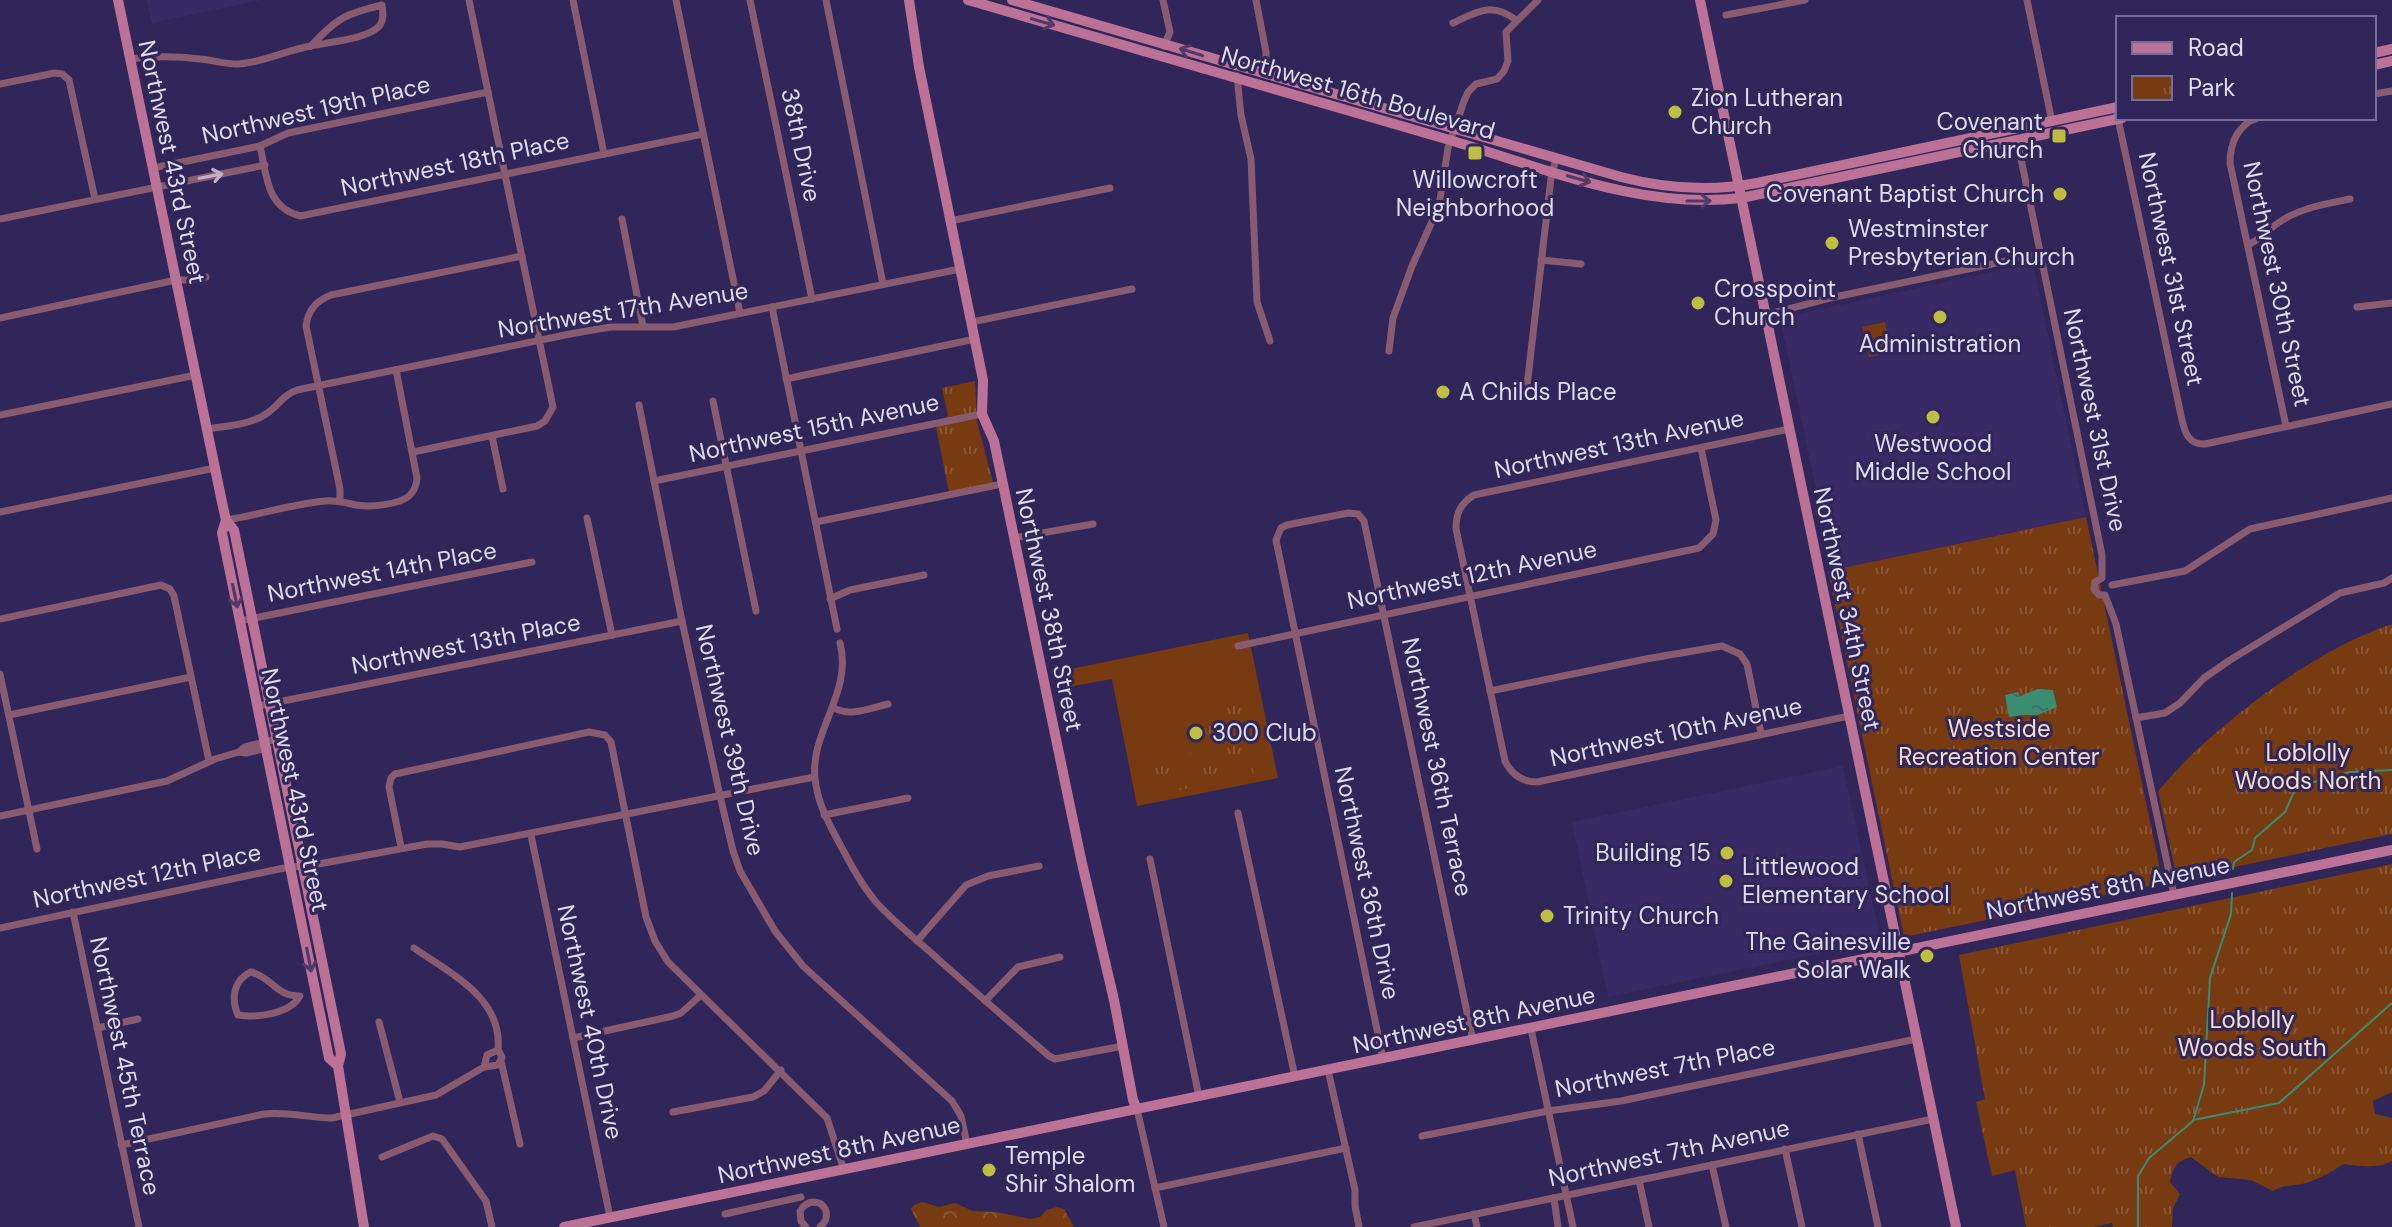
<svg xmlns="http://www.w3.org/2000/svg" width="2392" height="1227" viewBox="0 0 2392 1227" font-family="'DM Sans',sans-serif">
  <defs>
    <pattern id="forest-crowns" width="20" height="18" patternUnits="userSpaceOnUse" patternTransform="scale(2)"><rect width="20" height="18" fill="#773a11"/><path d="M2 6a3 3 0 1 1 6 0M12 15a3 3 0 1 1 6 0" fill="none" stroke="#8a5635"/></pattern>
    <pattern id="park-tufts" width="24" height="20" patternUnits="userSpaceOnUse" patternTransform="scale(2)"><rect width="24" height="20" fill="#773a11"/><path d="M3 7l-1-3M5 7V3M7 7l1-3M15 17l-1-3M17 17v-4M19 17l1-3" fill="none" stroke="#8a5635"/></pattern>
    <pattern id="water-ripples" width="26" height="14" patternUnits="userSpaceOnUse" patternTransform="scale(2)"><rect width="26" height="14" fill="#3a8c72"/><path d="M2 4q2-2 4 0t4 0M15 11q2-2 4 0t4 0" fill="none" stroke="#3d7264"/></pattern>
  </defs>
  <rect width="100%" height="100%" fill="#302659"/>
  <!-- built -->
  <g fill="#372a65">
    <polygon points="146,0 262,0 152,23"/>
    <polygon points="2033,263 2086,517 1833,570 1780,318"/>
    <polygon points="1843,766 1881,941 1608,997 1572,822"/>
  </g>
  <!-- grass -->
  <g fill="#773a11">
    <polygon points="1885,322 1891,353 1869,357 1862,327"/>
    <polygon points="1248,633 1278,778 1137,806 1112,679 1063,688 1060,671"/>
  </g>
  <!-- forest -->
  <polygon fill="url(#forest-crowns)" points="922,1202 939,1207 955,1203 973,1211 996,1212 1031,1219 1040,1217 1047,1210 1057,1207 1064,1209 1074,1227 920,1227 911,1209 914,1205"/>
  <!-- park -->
  <g fill="url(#park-tufts)">
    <polygon points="975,381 977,421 993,483 949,492 936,427 948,416 942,388"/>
    <polygon points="2086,517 2163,883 1904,937 1828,571"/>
    <path d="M2392 624V834L2177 879 2158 791C2172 776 2186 759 2201 746 2253 699 2325 646 2392 624Z"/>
    <polygon points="1240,702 1247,736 1202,745 1195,711"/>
    <polygon points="1247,742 1254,775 1154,795 1148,762"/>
    <path d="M2392 864V1092L2373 1101 2375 1114 2392 1118V1161C2377 1169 2360 1166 2343 1164 2332 1172 2319 1179 2306 1183 2292 1187 2289 1183 2273 1191L2251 1180 2218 1177 2191 1157C2176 1161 2173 1168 2170 1182L2180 1194 2173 1208 2172 1227H2113L2112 1223 2094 1227H2026L2015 1170 1992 1176 1976 1102 1985 1099 1959 955Z"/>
  </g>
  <!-- water -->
  <polygon fill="url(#water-ripples)" points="2038,689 2053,690 2057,707 2038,715 2022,715 2009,717 2005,695 2018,692 2020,696"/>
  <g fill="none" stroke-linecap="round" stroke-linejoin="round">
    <!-- stream -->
    <g stroke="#3a8c72" stroke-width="2">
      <polyline points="2233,869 2234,862 2252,850 2255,838 2285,812 2296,787 2350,772 2392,770"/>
      <polyline points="2193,1120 2279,1103 2392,1003"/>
      <polyline points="2138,1227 2138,1176 2149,1158 2193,1121 2204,1085 2210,978 2231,914 2232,893"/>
    </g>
    <!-- street -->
    <g stroke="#895b71" stroke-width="7">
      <polyline points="573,0 604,154"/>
      <polyline points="676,0 740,313"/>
      <polyline points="750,0 812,299"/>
      <polyline points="826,0 883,284"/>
      <polyline points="1163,0 1170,32 1164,46"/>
      <polyline points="1256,0 1266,52 1266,74"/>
      <polyline points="2027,0 2052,122"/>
      <path d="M382 5C383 12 384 19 380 25 370 39 328 42 311 46 337 18 345 14 382 5Z"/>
      <polyline points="1726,15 1805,0"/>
      <path d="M1453 23C1478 11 1492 2 1516 20"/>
      <path d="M130 59C154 56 176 56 200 59 212 60 225 64 237 64 263 63 286 50 311 46"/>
      <polyline points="1237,76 1241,115 1251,159 1257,302 1270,341"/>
      <polyline points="0,84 55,73 62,74 69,80 95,199"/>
      <polyline points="2374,94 2392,91"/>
      <path d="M2117 114 2182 420C2185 433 2189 445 2205 444L2392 404"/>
      <path d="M2258 118C2238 124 2230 143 2230 163L2286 426"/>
      <polyline points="2017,139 2102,555 2102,578 2095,582 2094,589 2099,595 2105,595 2116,624 2174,895"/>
      <path d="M260 146C267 176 266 207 300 216L703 134"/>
      <polyline points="153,168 260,146 288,133 488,92"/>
      <polyline points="0,219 265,165"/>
      <polyline points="622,219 643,326"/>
      <polyline points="950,221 1110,188"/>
      <path d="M2248 245C2260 239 2267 231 2278 223 2299 208 2325 204 2350 199"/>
      <polyline points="1541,260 1581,264"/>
      <polyline points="772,307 837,629"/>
      <polyline points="2357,307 2392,303"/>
      <polyline points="1765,315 1830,298 2040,254"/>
      <polyline points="0,318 176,280 191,280 206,277"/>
      <polyline points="972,322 1132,289"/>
      <polyline points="1389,351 1393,318 1412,266 1439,206 1448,148 1464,101 1468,92 1476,84 1497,79 1504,71 1508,61 1506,32 1538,0"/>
      <polyline points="786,379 975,339"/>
      <polyline points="1527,386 1551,178 1556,158"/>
      <polyline points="713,401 756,611"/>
      <polyline points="639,405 682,621 720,796 733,851 740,871 775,931 803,966 952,1101 961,1116 967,1144"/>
      <polyline points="0,415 196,375"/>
      <path d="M207 429C225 426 250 425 266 414 278 407 282 395 297 390L575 333 611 327H673L960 269"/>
      <path d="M1789 429 1474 495C1460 504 1456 513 1456 529L1505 761C1512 775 1522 782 1537 782L1849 716"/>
      <polyline points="492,436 503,489"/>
      <polyline points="413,452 537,426 545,421 553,407 469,0"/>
      <polyline points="654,481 982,414"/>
      <path d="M340 501V489L306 326C308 310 316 301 331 295L522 256"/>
      <polyline points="0,512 215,468"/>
      <polyline points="587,518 612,635"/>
      <path d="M226 520C259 515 292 504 325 501 336 500 346 503 356 505 370 507 387 505 400 501 411 497 416 490 417 478L396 370"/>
      <polyline points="816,522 1002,484"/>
      <polyline points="1013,538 1093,524"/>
      <polyline points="2112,585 2185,571 2250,529 2392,498"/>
      <polyline points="830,599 850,590 924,575"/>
      <polyline points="0,619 161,585 170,589 174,596 209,761"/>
      <polyline points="240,621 532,562"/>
      <path d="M840 643C853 693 810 731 815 778 817 799 825 816 835 835 847 857 859 882 876 902 895 923 918 941 939 960 975 992 1012 1024 1049 1056L1055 1059 1123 1046"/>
      <polyline points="1238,646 1699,548 1713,534 1716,520 1701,448"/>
      <polyline points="0,674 37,849"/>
      <polyline points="1490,691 1646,659 1722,646 1740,654 1747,664 1761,733"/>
      <polyline points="258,706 682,621"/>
      <path d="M833 707C848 718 871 708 888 704"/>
      <polyline points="9,715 191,677"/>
      <polyline points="2136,718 2165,713 2180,703 2204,678 2230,660 2340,593 2384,583 2392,578"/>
      <polyline points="239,752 246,753 268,748"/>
      <polyline points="1238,813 1295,1077"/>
      <polyline points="824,815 908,798"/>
      <polyline points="0,816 167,781 215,759 239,752 245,747 276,739"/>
      <polyline points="531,835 610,1217"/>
      <polyline points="401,847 389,787 391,778 395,774 589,732 605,735 611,742 646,917 655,941 668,962 827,1118 844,1170"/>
      <polyline points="1150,859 1199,1097"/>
      <polyline points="73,912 139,1227"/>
      <polyline points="0,928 284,868 313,865 427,844 442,844 460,847 814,777"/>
      <polyline points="917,941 966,885 988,876 1039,866"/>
      <path d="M414 948C451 974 503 998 498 1050"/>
      <path d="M251 972C273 978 275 996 300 996 290 1014 257 1018 238 1015 231 999 233 980 251 972Z"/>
      <polyline points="985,1001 1018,967 1060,957"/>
      <polyline points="379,1022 400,1102"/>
      <polyline points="97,1028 138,1019"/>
      <polyline points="1531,1029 1573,1227"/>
      <polyline points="573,1038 673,1016 681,1013 701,995"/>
      <polyline points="1383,1059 1276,540 1281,528 1287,525 1348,513 1358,514 1364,521 1473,1041"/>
      <polyline points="501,1061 520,1144"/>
      <polyline points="1328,1070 1355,1190 1355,1206 1359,1227"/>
      <polyline points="1137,1109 1164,1227"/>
      <polyline points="673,1112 753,1097 764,1091 781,1070"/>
      <polyline points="1858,1134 1878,1227"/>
      <polyline points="1422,1136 1548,1111 1621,1101 1916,1039"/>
      <path d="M121 1145 264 1114C287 1111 309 1118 332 1118L436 1095 484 1067 498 1065 502 1057 498 1050 487 1055 484 1067"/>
      <polyline points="1785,1149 1802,1227"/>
      <polyline points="382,1157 433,1136 442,1139 486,1201 492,1227"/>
      <polyline points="1712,1165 1726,1227"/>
      <polyline points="1639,1180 1649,1227"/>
      <polyline points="1155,1188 1346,1148"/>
      <polyline points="1554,1198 1558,1227"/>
      <polyline points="725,1214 801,1197"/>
      <polyline points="1474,1214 1477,1227"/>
      <path d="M806 1227 801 1221 800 1211C805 1203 812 1200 821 1204 829 1211 828 1220 820 1227"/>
      <polyline points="1414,1227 1933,1119"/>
    </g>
    <!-- secondary -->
    <g stroke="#bb7296" stroke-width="10">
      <polyline points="118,0 223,507 226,520 234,530 341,1054 338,1066 364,1227"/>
      <polyline points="909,0 919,67 983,380 982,414 994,441 1081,859 1114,1000 1133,1100 1137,1109"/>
      <path d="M968 0C1128 46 1287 93 1446 139 1543 167 1639 210 1741 198L2122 118"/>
      <path d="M1012 0 1621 177C1667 189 1710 192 1757 183L2118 107"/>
      <polyline points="1700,0 1956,1227"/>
      <polyline points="2374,53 2392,49"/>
      <polyline points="2374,65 2392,61"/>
      <polyline points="226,520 222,533 329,1058 338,1066"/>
      <polyline points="564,1227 2392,850"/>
    </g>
  </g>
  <!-- one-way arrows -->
  <defs><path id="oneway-shaft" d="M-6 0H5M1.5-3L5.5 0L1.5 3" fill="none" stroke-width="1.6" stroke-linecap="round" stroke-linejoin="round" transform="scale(2)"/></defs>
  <g stroke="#533968">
    <use href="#oneway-shaft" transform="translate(1043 22) rotate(16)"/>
    <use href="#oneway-shaft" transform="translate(1191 52) rotate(-163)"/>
    <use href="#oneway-shaft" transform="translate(1579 179) rotate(16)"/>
    <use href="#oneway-shaft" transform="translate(1699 201)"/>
    <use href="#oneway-shaft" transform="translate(235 596) rotate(78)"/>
    <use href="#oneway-shaft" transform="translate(309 960) rotate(79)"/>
  </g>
  <use stroke="#c0aecb" href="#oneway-shaft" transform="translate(211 176) rotate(-11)"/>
  <!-- markers -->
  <g fill="#bebf42" stroke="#302659" stroke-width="3">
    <circle cx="1675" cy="112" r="8"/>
    <rect x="2051" y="128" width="16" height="16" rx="4"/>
    <rect x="1467" y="145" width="16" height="16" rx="4"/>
    <circle cx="2060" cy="194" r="8"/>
    <circle cx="1832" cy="243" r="8"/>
    <circle cx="1698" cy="303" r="8"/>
    <circle cx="1940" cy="317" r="8"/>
    <circle cx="1443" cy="392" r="8"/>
    <circle cx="1933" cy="417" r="8"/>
    <circle cx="1196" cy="733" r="8"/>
    <circle cx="1727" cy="853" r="8"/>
    <circle cx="1726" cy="881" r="8"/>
    <circle cx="1547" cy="916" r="8"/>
    <circle cx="1927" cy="956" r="8"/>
    <circle cx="989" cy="1170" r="8"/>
  </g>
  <g text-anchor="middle" stroke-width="6" stroke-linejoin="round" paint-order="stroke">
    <!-- street labels -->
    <g font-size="24" fill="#dedbfb" stroke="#302659">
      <text transform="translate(1358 93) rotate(16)" y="8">Northwest 16th Boulevard</text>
      <text transform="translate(316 110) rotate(-13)" y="8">Northwest 19th Place</text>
      <text transform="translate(801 145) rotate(78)" y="8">38th Drive</text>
      <text transform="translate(172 162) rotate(78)" y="8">Northwest 43rd Street</text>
      <text transform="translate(455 164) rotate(-12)" y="8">Northwest 18th Place</text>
      <text transform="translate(2171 269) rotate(78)" y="8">Northwest 31st Street</text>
      <text transform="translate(2277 284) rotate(78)" y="8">Northwest 30th Street</text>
      <text transform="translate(623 310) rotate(-9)" y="8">Northwest 17th Avenue</text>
      <text transform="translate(2095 420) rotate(78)" y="8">Northwest 31st Drive</text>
      <text transform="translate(814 428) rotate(-12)" y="8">Northwest 15th Avenue</text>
      <text transform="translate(1619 444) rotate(-12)" y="8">Northwest 13th Avenue</text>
      <text transform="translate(382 572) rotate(-11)" y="8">Northwest 14th Place</text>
      <text transform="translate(1472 575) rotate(-12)" y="8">Northwest 12th Avenue</text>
      <text transform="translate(1847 609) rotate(78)" y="8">Northwest 34th Street</text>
      <text transform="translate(1049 610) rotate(78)" y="8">Northwest 38th Street</text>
      <text transform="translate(466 644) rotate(-11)" y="8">Northwest 13th Place</text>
      <text transform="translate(1676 732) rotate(-12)" y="8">Northwest 10th Avenue</text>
      <text transform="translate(730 740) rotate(77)" y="8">Northwest 39th Drive</text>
      <text transform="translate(1437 767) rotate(78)" y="8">Northwest 36th Terrace</text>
      <text transform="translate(295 790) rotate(78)" y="8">Northwest 43rd Street</text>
      <text transform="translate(147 876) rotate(-12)" y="8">Northwest 12th Place</text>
      <text transform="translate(1367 883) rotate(78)" y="8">Northwest 36th Drive</text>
      <text transform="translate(2108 888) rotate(-11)" y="8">Northwest 8th Avenue</text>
      <text transform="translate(1474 1020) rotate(-12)" y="8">Northwest 8th Avenue</text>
      <text transform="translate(590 1022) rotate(78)" y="8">Northwest 40th Drive</text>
      <text transform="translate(125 1066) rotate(78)" y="8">Northwest 45th Terrace</text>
      <text transform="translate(1665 1068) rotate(-11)" y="8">Northwest 7th Place</text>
      <text transform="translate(839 1150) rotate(-12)" y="8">Northwest 8th Avenue</text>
      <text transform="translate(1669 1153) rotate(-12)" y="8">Northwest 7th Avenue</text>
    </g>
    <!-- poi labels -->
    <g font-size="24" fill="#dedbfb" stroke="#302659" text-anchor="start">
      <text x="1691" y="106">Zion Lutheran<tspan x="1691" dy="28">Church</tspan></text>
      <text x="2043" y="130" text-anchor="end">Covenant<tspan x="2043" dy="28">Church</tspan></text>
      <text x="1475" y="188" text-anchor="middle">Willowcroft<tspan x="1475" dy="28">Neighborhood</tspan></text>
      <text x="2044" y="202" text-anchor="end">Covenant Baptist Church</text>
      <text x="1848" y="237">Westminster<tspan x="1848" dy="28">Presbyterian Church</tspan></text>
      <text x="1714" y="297">Crosspoint<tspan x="1714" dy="28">Church</tspan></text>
      <text x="1940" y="352" text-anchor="middle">Administration</text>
      <text x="1459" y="400">A Childs Place</text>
      <text x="1933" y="452" text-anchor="middle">Westwood<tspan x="1933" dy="28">Middle School</tspan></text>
      <text x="1212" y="741">300 Club</text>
      <text x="1711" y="861" text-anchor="end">Building 15</text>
      <text x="1742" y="875">Littlewood<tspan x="1742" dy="28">Elementary School</tspan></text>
      <text x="1563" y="924">Trinity Church</text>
      <text x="1911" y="950" text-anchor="end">The Gainesville<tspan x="1911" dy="28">Solar Walk</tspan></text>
      <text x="1005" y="1164">Temple<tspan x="1005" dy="28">Shir Shalom</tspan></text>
    </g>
    <!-- park labels -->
    <g font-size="24" fill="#f9ddcf" stroke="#302659">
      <text x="1999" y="737">Westside<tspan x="1999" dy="28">Recreation Center</tspan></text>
      <text x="2308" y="761">Loblolly<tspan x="2308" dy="28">Woods North</tspan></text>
      <text x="2252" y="1028">Loblolly<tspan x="2252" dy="28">Woods South</tspan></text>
    </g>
  </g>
  <!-- legend -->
  <rect x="2116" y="16" width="260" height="104" fill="#302659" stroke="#766e9a" stroke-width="2"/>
  <rect x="2132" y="42" width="40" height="12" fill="#bb7296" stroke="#766e9a" stroke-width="2"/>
  <text x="2188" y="56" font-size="24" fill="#dedbfb">Road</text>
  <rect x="2132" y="76" width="40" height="24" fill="url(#park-tufts)" stroke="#766e9a" stroke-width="2"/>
  <text x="2188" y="96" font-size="24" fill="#dedbfb">Park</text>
</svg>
